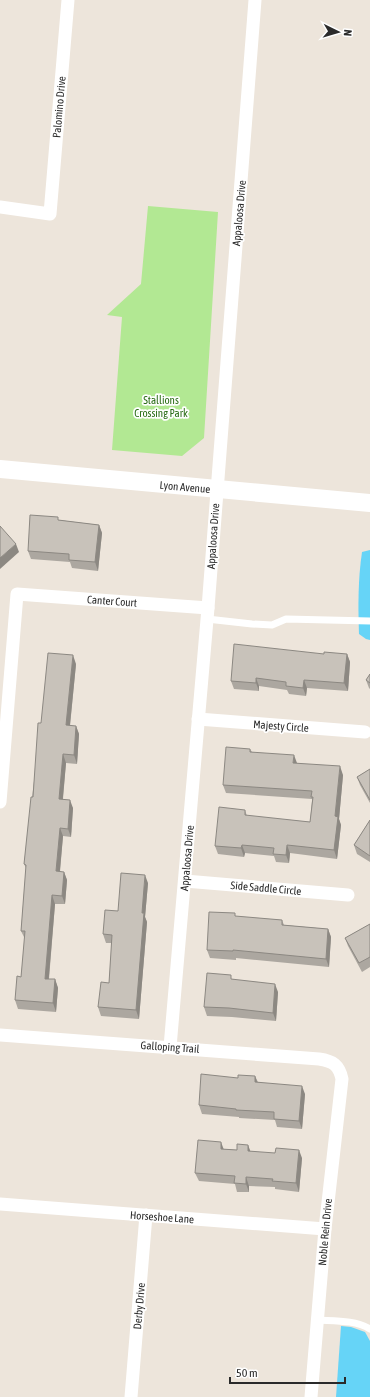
<svg xmlns="http://www.w3.org/2000/svg" width="370" height="1397" viewBox="0 0 370 1397" font-family="'Asap Condensed',sans-serif">
  <rect width="100%" height="100%" fill="#ede5db"/>
  <!-- green -->
  <polygon fill="#b2e893" points="148,206 218,212 204,438 182,456 112,450 122,317 107,315 141,284"/>
  <!-- water -->
  <g fill="#66d4f7">
    <path d="M370 550V640L366 639 359 634C358 606 358 579 362 552Z"/>
    <polygon points="341,1326 351,1327 365,1332 370,1341 370,1397 336,1397"/>
  </g>
  <g fill="none" stroke-linecap="round" stroke-linejoin="round">
    <!-- lane -->
    <g stroke="#fff" stroke-width="7">
      <polyline points="207,619 252,624 272,625 286,619 370,621"/>
      <path d="M318 1320C334 1321 356 1320 370 1329"/>
    </g>
    <!-- street -->
    <g stroke="#fff" stroke-width="13">
      <polyline points="0,207 50,214 68,0"/>
      <polyline points="198,719 365,732"/>
      <polyline points="0,802 17,594 208,608"/>
      <polyline points="185,881 348,895"/>
      <path d="M0 1035 319 1059C333 1061 339 1065 342 1079L325 1229 311 1397"/>
      <polyline points="170,1047 208,608 255,0"/>
      <polyline points="0,1204 325,1229"/>
      <polyline points="131,1397 146,1215"/>
    </g>
    <!-- secondary -->
    <polyline stroke="#fff" stroke-width="18" points="0,469 370,503"/>
  </g>
  <!-- wall -->
  <g fill="#aca7a0">
    <polygon points="59,520 99,525 102,533 98,571 72,568 70,562 31,559 28,551"/>
    <polygon points="324,654 347,654 350,662 348,691 307,688 306,696 289,694 287,690 259,686 259,691 234,689 231,681"/>
    <polygon points="76,664 70,726 76,726 79,734 77,764 66,763 63,799 73,808 71,837 63,836 60,872 64,872 67,880 65,904 55,904 49,979 55,979 58,988 56,1012 18,1009 15,1000 21,977 25,939 21,931 26,868 24,864 41,723"/>
    <polygon points="370,674 370,689 369,688 366,680"/>
    <polygon points="250,749 252,752 343,775 339,819 341,825 337,859 290,853 289,863 276,862 274,856 245,853 244,857 218,854 215,846 245,810 247,816 310,822 312,801 312,799 226,793 223,785"/>
    <polygon points="370,769 370,803 360,785 357,777"/>
    <polygon points="370,820 370,862 357,854 354,845"/>
    <polygon points="148,883 145,917 147,922 139,1019 101,1016 98,1007 109,983 112,943 106,943 103,934 118,911"/>
    <polygon points="236,917 282,920 284,925 328,929 331,937 329,967 236,958 236,960 210,958 207,950"/>
    <polygon points="370,924 370,967 362,972 348,946 345,938"/>
    <polygon points="233,979 278,992 276,1021 232,1017 207,1016 204,1007"/>
    <polygon points="255,1076 258,1082 305,1094 302,1129 277,1127 275,1120 239,1118 239,1117 202,1114 199,1105 238,1078"/>
    <polygon points="248,1145 250,1151 302,1158 299,1192 275,1189 275,1187 249,1186 249,1192 237,1192 235,1184 199,1181 195,1173 224,1149 237,1150"/>
  </g>
  <!-- shaded-wall -->
  <g fill="#8c8882">
    <polygon points="99,525 102,533 98,571 95,562"/>
    <polygon points="16,544 19,552 0,569 0,558"/>
    <polygon points="347,654 350,662 348,691 344,683"/>
    <polygon points="73,655 76,664 69,734 66,725"/>
    <polygon points="256,678 259,686 259,691 256,683"/>
    <polygon points="304,680 307,688 306,696 303,688"/>
    <polygon points="76,726 79,734 77,764 74,755"/>
    <polygon points="63,754 66,763 62,807 59,799"/>
    <polygon points="294,755 297,763 293,763"/>
    <polygon points="340,766 343,775 339,819 341,825 337,859 334,850 335,816"/>
    <polygon points="70,800 73,808 71,837 68,829"/>
    <polygon points="60,828 63,836 59,880 56,871"/>
    <polygon points="242,845 245,853 244,857 241,848"/>
    <polygon points="287,845 290,853 289,863 286,855"/>
    <polygon points="64,872 67,880 65,904 62,896"/>
    <polygon points="145,875 148,883 145,917 147,922 139,1019 136,1010 142,913"/>
    <polygon points="52,895 55,904 48,987 45,979"/>
    <polygon points="328,929 331,937 329,967 326,959"/>
    <polygon points="55,979 58,988 56,1012 53,1003"/>
    <polygon points="275,984 278,992 276,1021 273,1013"/>
    <polygon points="255,1076 258,1084 255,1082"/>
    <polygon points="302,1086 305,1094 302,1129 299,1121"/>
    <polygon points="221,1142 224,1150 221,1149"/>
    <polygon points="248,1145 251,1153 248,1151"/>
    <polygon points="299,1150 302,1158 299,1192 296,1183"/>
    <polygon points="246,1177 249,1186 249,1192 246,1184"/>
  </g>
  <!-- building -->
  <g fill="#c8c2ba" stroke="#8c8882">
    <polygon points="30,515 58,517 58,520 99,525 95,562 69,560 69,554 28,551"/>
    <polygon points="0,526 16,544 0,558"/>
    <polygon points="234,644 324,654 324,652 347,654 344,683 304,680 303,688 286,686 286,682 256,678 256,683 231,681"/>
    <polygon points="48,653 73,655 66,725 76,726 74,755 63,754 59,799 70,800 68,829 60,828 56,871 64,872 62,896 52,895 45,979 55,979 53,1003 15,1000 17,976 21,977 25,931 21,931 26,865 24,864 31,797 33,797 38,723 41,723"/>
    <polygon points="370,674 370,683 366,680"/>
    <polygon points="226,747 250,749 250,752 294,755 293,763 340,766 335,816 338,817 334,850 287,845 286,855 273,854 274,848 242,845 241,848 215,846 219,807 245,810 245,815 310,822 313,797 311,797 312,791 223,785"/>
    <polygon points="370,769 370,800 357,777"/>
    <polygon points="370,820 370,856 354,845"/>
    <polygon points="121,873 145,875 142,913 144,913 136,1010 98,1007 101,982 109,983 112,935 103,934 105,910 118,911"/>
    <polygon points="209,912 235,913 235,916 282,920 282,925 328,929 326,959 233,950 233,951 207,950"/>
    <polygon points="370,924 370,957 359,963 345,938"/>
    <polygon points="207,973 231,975 231,979 275,984 273,1013 229,1008 204,1007"/>
    <polygon points="201,1074 238,1078 238,1075 255,1076 255,1082 302,1086 299,1121 274,1119 274,1112 236,1110 236,1109 199,1105"/>
    <polygon points="198,1140 221,1142 221,1149 237,1150 237,1144 248,1145 248,1151 275,1153 276,1148 299,1150 296,1183 272,1181 273,1179 246,1177 246,1184 234,1183 235,1176 195,1173"/>
  </g>
  <g text-anchor="middle" stroke-width="3.5" stroke-linejoin="round" paint-order="stroke">
    <!-- street labels -->
    <g font-size="11" fill="#2a2a2a" stroke="#fff">
      <text transform="translate(59 107) rotate(-85)" y="4">Palomino Drive</text>
      <text transform="translate(239 213) rotate(-85)" y="4">Appaloosa Drive</text>
      <text transform="translate(185 487) rotate(5)" y="4">Lyon Avenue</text>
      <text transform="translate(213 536) rotate(-86)" y="4">Appaloosa Drive</text>
      <text transform="translate(112 601) rotate(4)" y="4">Canter Court</text>
      <text transform="translate(281 726) rotate(4)" y="4">Majesty Circle</text>
      <text transform="translate(187 858) rotate(-85)" y="4">Appaloosa Drive</text>
      <text transform="translate(266 888) rotate(5)" y="4">Side Saddle Circle</text>
      <text transform="translate(170 1047) rotate(4)" y="4">Galloping Trail</text>
      <text transform="translate(162 1217) rotate(4)" y="4">Horseshoe Lane</text>
      <text transform="translate(325 1232) rotate(-85)" y="4">Noble Rein Drive</text>
      <text transform="translate(139 1306) rotate(-85)" y="4">Derby Drive</text>
    </g>
    <!-- park labels -->
    <g font-size="11" fill="#296c15" stroke="#fff">
      <text x="161" y="404">Stallions<tspan x="161" dy="13">Crossing Park</tspan></text>
    </g>
  </g>
  <!-- north arrow -->
  <g transform="translate(338 32) rotate(95)" stroke="#ffffff" stroke-width="3" paint-order="stroke">
  <path d="M0-3L7 15L0 10L-7 15Z" fill="#2a2a2a"/>
  <text y="-6" font-size="11" font-weight="bold" text-anchor="middle" fill="#2a2a2a">N</text>
  </g>
  <!-- scale -->
  <path d="M230 1377v6h115v-6" fill="none" stroke="#2a2a2a" stroke-width="2"/>
  <text x="236" y="1377" font-size="12" fill="#2a2a2a" stroke="#ffffff" stroke-width="3" paint-order="stroke">50 m</text>
</svg>
